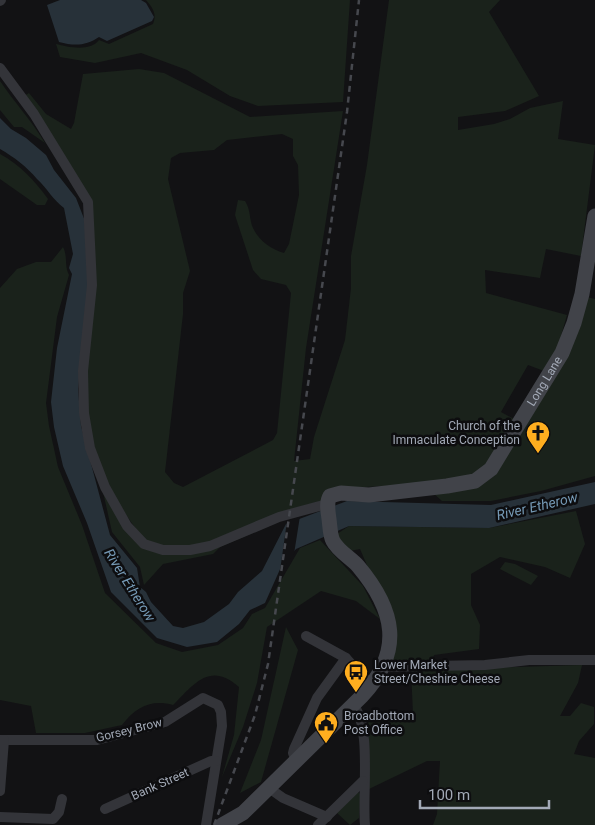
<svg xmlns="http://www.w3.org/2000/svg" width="595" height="825" viewBox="0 0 595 825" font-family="Roboto,sans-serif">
  <rect width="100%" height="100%" fill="#121214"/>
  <!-- green -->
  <g fill="#1a221b" fill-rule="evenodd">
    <path d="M146 0H350L343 102 258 106 230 96 187 70 141 53 95 63 60 57 56 44C68 47 90 52 99 40L109 44 153 24C157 14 153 8 146 0Z"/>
    <path d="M389 0H500L489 12 539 96 505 111 458 117V130L494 124 510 119 530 108 563 101 558 139 595 145 581 256 546 249 540 278 485 270 486 293 567 315 557 350 544 371 528 365 501 412 523 424 587 297 595 299V476L541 491 491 501H442L423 484 327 489 321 504 220 547 213 554 163 564 144 585 140 567 112 532 103 492 141 536C109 492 96 466 86 413L91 202 24 96 29 93 46 114 71 129 74 123 83 74 139 69 164 73 250 117 343 111 306 348 294 461 310 459 314 437 345 340 351 288V256L367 165ZM282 134 293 139V156L298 165 299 195 289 244 284 253C271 249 259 241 253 228 249 219 251 210 245 201L238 200 235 215 253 270 261 279 286 285 291 293 277 433 273 440 183 487 174 483 165 472 183 314V293L190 271 168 179 171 158 180 153 214 150 227 140Z"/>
    <path d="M0 81C14 102 32 121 45 143L22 127H14L0 110Z"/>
    <path d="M0 154C20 165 34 180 48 199L45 205H37L0 179Z"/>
    <path d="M63 247C68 257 64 265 69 275L57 317 51 364 46 403 49 426 58 467 82 525 105 593 156 643 182 652 218 645 243 628 252 614 265 608 300 548 320 540 363 586 380 619 356 601 321 591 267 627 257 683 243 727 222 777 234 735 239 687C210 661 194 684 173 705 151 699 136 707 122 725L85 733H36L31 706 0 700V288L17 269 36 262H51Z"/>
    <polygon points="576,511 585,544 570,578 545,567 500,557 471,574 471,605 480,625 479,649 434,655 432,662 391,662 373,579 360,549 350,551 334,536 349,526 489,528"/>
    <polygon points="505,562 515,564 538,576 531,585 500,569"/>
    <polygon points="286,627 298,650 261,782 240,793 261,740"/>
    <polygon points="582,665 578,683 560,716 570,716 581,703 594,707 594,724 579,741 574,754 595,758 595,825 433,825 437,814 440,761 427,761 369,789 368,717 413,714 411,670"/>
    <polygon points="358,792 360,794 359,818 350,825 337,813"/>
  </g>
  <!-- water -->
  <g fill="#273139">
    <path d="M60 0H141L146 3 154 17 152 21 107 41 99 37C86 46 74 46 59 42L47 5Z"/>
    <path d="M0 118 11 129 26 138 46 155 54 170 76 198 90 234 89 283 78 389 81 426 110 535 137 568 140 587 146 592 151 602 173 626 183 628 204 622 229 604 238 592 262 571 286 524 347 501 491 505 595 482V504L489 528 349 526 296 549 281 567 265 603 250 610 239 624 217 642 187 647 157 638 111 592 87 523 63 466 54 427 51 402 57 348 72 274 69 268 73 254 64 208C53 200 47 188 37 179 27 167 14 157 0 149Z"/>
  </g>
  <!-- pier -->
  <polygon fill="#121214" points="300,516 294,554 283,568 279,578 287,521"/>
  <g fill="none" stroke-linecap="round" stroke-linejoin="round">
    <!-- street -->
    <g stroke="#333439" stroke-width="10">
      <polyline points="0,1 1,0"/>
      <polyline points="0,68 34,114 88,202 92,285 83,371 84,413 90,448 105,487 127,526 144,544 163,550 190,550 210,546 279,517 327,504"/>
      <polyline points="306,636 346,658 365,679 373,683"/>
      <polyline points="382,667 485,665 529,660 595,660"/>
      <path d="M353 705C372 725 362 796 365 825"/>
      <polyline points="0,740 97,740 165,722 203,698 218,705 221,712 222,726 206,825"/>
      <polyline points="296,760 293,753 294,749 317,698 346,658"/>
      <polyline points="269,788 283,798 327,817"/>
      <polyline points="0,791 4,740"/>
      <polyline points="105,809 211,761 216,761"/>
      <polyline points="0,817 53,819 59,812 62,799"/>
      <polyline points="318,825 363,781"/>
    </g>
    <!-- secondary -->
    <path stroke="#414349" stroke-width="15" id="s1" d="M222 825 243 813 362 696C404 651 395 610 358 566 351 558 338 551 333 541 330 535 330 526 329 519 328 511 326 503 330 496L341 493 369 495 447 486 475 481 491 469 562 353 574 323 582 294 595 216"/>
    <!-- rail -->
    <polyline stroke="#46484e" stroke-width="2.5" stroke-dasharray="6 5" stroke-linecap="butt" points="214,825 255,715 268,664 347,112 359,0"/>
  </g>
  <!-- icons -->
  <defs>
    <g id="church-pin" transform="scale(1.25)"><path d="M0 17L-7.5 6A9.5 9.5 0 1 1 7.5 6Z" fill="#ffae1f" stroke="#0d0d0f"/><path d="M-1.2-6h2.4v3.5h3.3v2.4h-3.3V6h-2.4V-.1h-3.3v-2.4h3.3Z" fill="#111"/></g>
    <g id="bus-pin" transform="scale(1.25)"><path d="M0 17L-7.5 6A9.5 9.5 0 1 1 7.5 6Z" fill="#ffae1f" stroke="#0d0d0f"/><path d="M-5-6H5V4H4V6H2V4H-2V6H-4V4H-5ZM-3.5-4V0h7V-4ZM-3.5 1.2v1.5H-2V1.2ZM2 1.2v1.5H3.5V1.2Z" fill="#111"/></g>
    <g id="civic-pin" transform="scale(1.25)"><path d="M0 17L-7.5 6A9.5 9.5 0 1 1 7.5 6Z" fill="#ffae1f" stroke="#0d0d0f"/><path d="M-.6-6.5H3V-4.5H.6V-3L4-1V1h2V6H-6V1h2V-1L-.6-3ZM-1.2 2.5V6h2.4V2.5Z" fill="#111"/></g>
  </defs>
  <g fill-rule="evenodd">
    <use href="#church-pin" x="538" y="433"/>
    <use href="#bus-pin" x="356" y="672"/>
    <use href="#civic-pin" x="326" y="723"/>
  </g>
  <g text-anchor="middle" stroke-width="5" stroke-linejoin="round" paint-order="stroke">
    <!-- street labels -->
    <g font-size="12" fill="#a2a9b6" stroke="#0d0d0f">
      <text dy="4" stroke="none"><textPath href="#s1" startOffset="688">Long Lane</textPath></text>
      <text transform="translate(129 730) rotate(-14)" y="4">Gorsey Brow</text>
      <text transform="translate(160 784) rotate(-24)" y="4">Bank Street</text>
    </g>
    <!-- poi labels -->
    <g font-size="12" fill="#a2a9b6" stroke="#0d0d0f" text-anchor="start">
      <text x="520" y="430" text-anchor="end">Church of the<tspan x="520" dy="14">Immaculate Conception</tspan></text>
      <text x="374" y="669">Lower Market<tspan x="374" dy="14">Street/Cheshire Cheese</tspan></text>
      <text x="344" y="720">Broadbottom<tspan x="344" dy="14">Post Office</tspan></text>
    </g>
    <!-- water labels -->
    <g font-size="14" font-style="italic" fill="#7599b5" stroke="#0d0d0f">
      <text transform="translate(537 506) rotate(-13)" y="5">River Etherow</text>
      <text transform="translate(130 585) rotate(58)" y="5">River Etherow</text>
    </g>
  </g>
  <!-- scale -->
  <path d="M420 800v8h129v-8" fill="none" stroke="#a2a9b6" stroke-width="2.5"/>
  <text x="428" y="800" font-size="15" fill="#a2a9b6" stroke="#0d0d0f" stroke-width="4" paint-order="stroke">100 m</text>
</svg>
